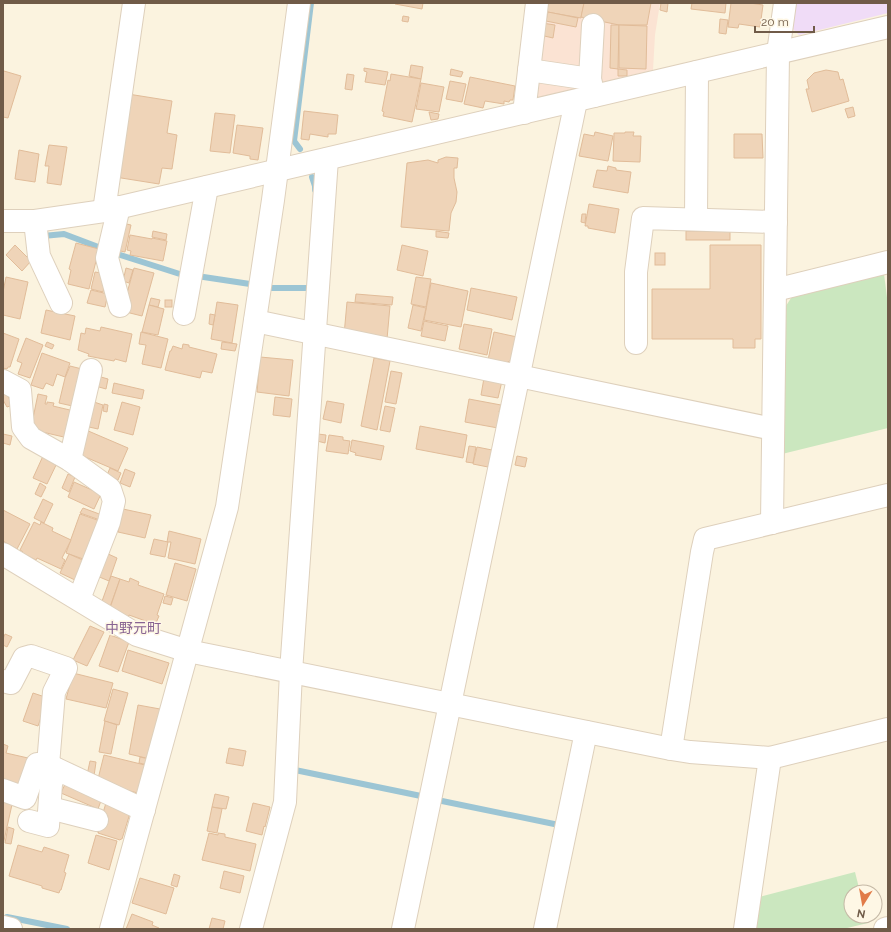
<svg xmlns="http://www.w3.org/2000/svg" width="891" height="932" viewBox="0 0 891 932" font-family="Raleway,'Noto Sans JP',sans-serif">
  <rect width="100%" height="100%" fill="#fbf3df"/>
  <!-- commercial -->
  <polygon fill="#fbe3d3" points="542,3 660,3 655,35 653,70 538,98 532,93"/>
  <!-- education -->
  <polygon fill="#f0dcf7" points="794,3 888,3 888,13 799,35 791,27"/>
  <!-- green -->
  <g fill="#cbe7bf">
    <polygon points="884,274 888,305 888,428 782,454 784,309 793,295"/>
    <polygon points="855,872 860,892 851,892 851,916 867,916 868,923 843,929 754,929 759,897"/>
  </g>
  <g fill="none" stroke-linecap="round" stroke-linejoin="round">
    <!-- stream -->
    <g stroke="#9cc5d4" stroke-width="6">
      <polyline points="300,149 294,141 311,3"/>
      <polyline points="312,177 315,186 315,190"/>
      <polyline points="43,236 64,234 101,248"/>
      <polyline points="114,253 186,276"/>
      <polyline points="197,276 250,284"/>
      <polyline points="271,288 308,288"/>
      <polyline points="295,770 421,796"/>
      <polyline points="442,801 559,825 558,830"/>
      <polyline points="7,917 67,929"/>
    </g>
  </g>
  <!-- building -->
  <g fill="#efd4b8" stroke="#e1bc99">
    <polygon points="396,3 423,3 422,9 395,4"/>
    <polygon points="548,3 584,3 581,18 547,12"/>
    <polygon points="584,3 651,3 647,25 619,25 581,17"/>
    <polygon points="661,3 668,3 667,12 660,10"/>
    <polygon points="692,3 726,3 725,13 691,9"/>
    <polygon points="731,3 750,3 763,5 760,27 739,24 738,28 728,27"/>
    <polygon points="548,12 578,18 576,27 546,21"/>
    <polygon points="403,16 409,17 408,22 402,21"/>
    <polygon points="720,19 728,20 726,34 719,33"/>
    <polygon points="542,23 555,25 553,38 540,35"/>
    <polygon points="611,25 619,25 618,69 610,68"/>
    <polygon points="619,25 647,26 646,69 619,68"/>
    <polygon points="411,65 423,67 421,79 409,76"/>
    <polygon points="364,68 388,72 385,85 365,82 367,72 364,71"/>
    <polygon points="451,69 463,72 461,77 450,75"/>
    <polygon points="618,69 627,70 627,76 618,76"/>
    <polygon points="826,70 838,72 840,80 843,79 849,101 812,112 806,89 809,89 807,80 814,73"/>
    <polygon points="4,71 21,76 8,118 3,117 3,74"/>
    <polygon points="347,74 354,75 352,90 345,89"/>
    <polygon points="391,74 421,79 412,122 383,116 384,112 382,111 388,80 390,81"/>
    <polygon points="470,77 515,86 513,100 510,100 509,102 504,101 504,104 485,101 483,108 464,104"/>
    <polygon points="450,81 466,84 462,102 446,99"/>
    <polygon points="421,83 444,87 439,112 416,109"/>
    <polygon points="128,94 172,101 167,133 177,135 172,169 162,168 159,184 115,177"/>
    <polygon points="853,107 855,116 848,118 845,109"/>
    <polygon points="304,111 338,115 336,134 328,134 328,137 310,134 309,140 301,139"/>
    <polygon points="429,112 439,114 438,119 431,120"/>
    <polygon points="215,113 235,115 230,153 210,151"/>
    <polygon points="237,125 263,128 258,160 250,159 250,156 233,153"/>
    <polygon points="595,132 613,136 608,161 579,156 584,134 594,136"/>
    <polygon points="625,132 634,132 633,136 641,136 640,162 613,161 614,133 625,133"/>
    <polygon points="734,134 762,134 763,158 734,158"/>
    <polygon points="49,145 67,147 61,185 47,183 49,166 45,166"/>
    <polygon points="19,150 39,154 35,182 15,179"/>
    <polygon points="446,157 458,158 457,168 454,168 454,178 457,192 456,202 451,213 449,231 401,227 407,163 428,160 438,163 438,160"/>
    <polygon points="608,166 616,168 616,170 631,172 628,193 593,187 597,170 607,171"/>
    <polygon points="589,204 619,209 615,233 588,228 588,226 585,226"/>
    <polygon points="582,214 586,214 585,223 581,222"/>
    <polygon points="122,223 131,225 125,252 116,250"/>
    <polygon points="153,231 167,234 166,240 152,237"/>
    <polygon points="436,231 449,233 448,238 436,237"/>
    <rect x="686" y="231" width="44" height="9"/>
    <polygon points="130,235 152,239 152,238 167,241 163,261 130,255 131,251 127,250"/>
    <polygon points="76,243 99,249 89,289 68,284 71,270 69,269"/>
    <polygon points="15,245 31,261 22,271 6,255"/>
    <polygon points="402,245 428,251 423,276 397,270"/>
    <polygon points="710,245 761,245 761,339 755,339 755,348 733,348 733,339 652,339 652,289 710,289"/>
    <rect x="655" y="253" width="10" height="12"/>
    <polygon points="126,268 133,270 129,283 123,281"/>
    <polygon points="134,268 154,273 142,316 122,311"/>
    <polygon points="95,272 107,274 103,292 91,289"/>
    <polygon points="6,277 28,282 20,319 3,315 3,292"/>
    <polygon points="416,277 431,279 426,307 411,304"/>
    <polygon points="431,283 468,291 461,327 424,320"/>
    <polygon points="471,288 517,297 512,320 467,310"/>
    <polygon points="91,290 108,294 105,307 87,303"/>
    <polygon points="356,294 393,297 392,305 355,302"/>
    <polygon points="151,298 160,300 158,307 149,305"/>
    <rect x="165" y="300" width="7" height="7"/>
    <polygon points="217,302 238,305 232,343 211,339"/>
    <polygon points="347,302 390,306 387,339 344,335"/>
    <polygon points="149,305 164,309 158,335 142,332"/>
    <polygon points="413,305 426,308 421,331 408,328"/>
    <polygon points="46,310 75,316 70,340 41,333"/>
    <polygon points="210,314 215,315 213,325 209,324"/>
    <polygon points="424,321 448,326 445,341 421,336"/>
    <polygon points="464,324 492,329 487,355 459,349"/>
    <polygon points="101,327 132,334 126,362 115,359 114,361 88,356 89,354 78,350 81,333 85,334 86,328 100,331"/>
    <polygon points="141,332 168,339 161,368 142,364 146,345 139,344"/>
    <polygon points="494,332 517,337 513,359 506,363 488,360"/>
    <polygon points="3,333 19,339 10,367 8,367 7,369 3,368"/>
    <polygon points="26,338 43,345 30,378 18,374 22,363 17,361"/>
    <polygon points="47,342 54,345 52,349 45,346"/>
    <polygon points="222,342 237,344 235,351 221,349"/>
    <polygon points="183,344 189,345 189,347 217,354 212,373 202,371 200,378 165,370 170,351 171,351 173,346 182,349"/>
    <polygon points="42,353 70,363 65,377 57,374 53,386 46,383 43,389 31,385"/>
    <polygon points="260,357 293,360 289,396 257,392"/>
    <polygon points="374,358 390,361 377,430 361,426"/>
    <polygon points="70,366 86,370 77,407 59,403 65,378"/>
    <polygon points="391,371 402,373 396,404 385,402"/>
    <polygon points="94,375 108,379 106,389 92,385"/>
    <polygon points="484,378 502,381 498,398 481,395"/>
    <polygon points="114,383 144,390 142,399 112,393"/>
    <polygon points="6,393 13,405 7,407 3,400 3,394"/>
    <polygon points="38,394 47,396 45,404 47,404 47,402 54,403 53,406 74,411 68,438 38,431 32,423"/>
    <polygon points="275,397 292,399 290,417 273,415"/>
    <polygon points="469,399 501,405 499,412 501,412 498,428 465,422"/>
    <polygon points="327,401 344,404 341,423 323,419"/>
    <polygon points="94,402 103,405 98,429 89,427"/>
    <polygon points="122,402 140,407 133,435 114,430"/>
    <polygon points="104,404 108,405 107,412 103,411"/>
    <polygon points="385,406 395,408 390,432 380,430"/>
    <polygon points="420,426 467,435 463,458 416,449"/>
    <polygon points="86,430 128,448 118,471 76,453"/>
    <polygon points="3,434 12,436 10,445 3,443"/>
    <polygon points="318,434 326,435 325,443 317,441"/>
    <polygon points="329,435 343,437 343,440 350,441 348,454 326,451"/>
    <polygon points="352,440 384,446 381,460 355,455 356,453 350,451"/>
    <polygon points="469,446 476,447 473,463 466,462"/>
    <polygon points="477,447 492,450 488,467 473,464"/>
    <polygon points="43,456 57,463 47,484 33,478"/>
    <polygon points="517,456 527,458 525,467 515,465"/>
    <polygon points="110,468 121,473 118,480 107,475"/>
    <polygon points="125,469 135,473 130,487 120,483"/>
    <polygon points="68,474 75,477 69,492 62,488"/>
    <polygon points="74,482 101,494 94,509 68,497"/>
    <polygon points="40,483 46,487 41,497 35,494"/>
    <polygon points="43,499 53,504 44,523 34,518"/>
    <polygon points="83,508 102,515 100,520 80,513"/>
    <polygon points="123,509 151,515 145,538 118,532"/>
    <polygon points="3,510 30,524 17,549 3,541"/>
    <polygon points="80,514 100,521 86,560 66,553"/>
    <polygon points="34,522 40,525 41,522 53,528 52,531 71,540 62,558 65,560 61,569 37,558 36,560 22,553 23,552 20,550"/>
    <polygon points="169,531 201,539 195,564 168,558 171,542 167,542"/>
    <polygon points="154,539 168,542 165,557 150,554"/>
    <polygon points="106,553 117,558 109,581 97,576"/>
    <polygon points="69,554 85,561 75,580 60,573"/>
    <polygon points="175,563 196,569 187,601 166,595"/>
    <polygon points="111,576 120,579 110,607 101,604"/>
    <polygon points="130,578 139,582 138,585 164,594 157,615 159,616 156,623 154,622 154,624 129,615 128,617 110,608 120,579 129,582"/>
    <polygon points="165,596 173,598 171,605 163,603"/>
    <polygon points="90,626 104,632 87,666 73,660"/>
    <polygon points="5,634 12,637 7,647 3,645 3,639"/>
    <polygon points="110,635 129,642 118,672 99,666"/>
    <polygon points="128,650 169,663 162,684 122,671"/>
    <polygon points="73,673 113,683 106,708 66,699"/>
    <polygon points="113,689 128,693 119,725 104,721"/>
    <polygon points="33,693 48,698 38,726 23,721"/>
    <polygon points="138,705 160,709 150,759 129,754"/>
    <polygon points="105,721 117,725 111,754 99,752"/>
    <polygon points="3,744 8,746 6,753 28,758 20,788 3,783"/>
    <polygon points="229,748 246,751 243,766 226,763"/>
    <polygon points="104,755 149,766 142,794 97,783"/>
    <polygon points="140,757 149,759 148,765 139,763"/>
    <polygon points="90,761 96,762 94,776 87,775"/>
    <polygon points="66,782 102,798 98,809 61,793"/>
    <polygon points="215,794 229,797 226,809 212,807"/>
    <polygon points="3,797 13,800 3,845"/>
    <polygon points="106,803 131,810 122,839 121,839 120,840 98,833 99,832 97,832"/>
    <polygon points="253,803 270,807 265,827 264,826 262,835 246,831"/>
    <polygon points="212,807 222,809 217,833 207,831"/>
    <polygon points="8,827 14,829 11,844 5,843"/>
    <polygon points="209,833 218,835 218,833 225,834 225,837 256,844 250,871 202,860"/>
    <polygon points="96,835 117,841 109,870 88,863"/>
    <polygon points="18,845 42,852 44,847 69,855 64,872 66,873 61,890 60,890 59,893 42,888 42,886 9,876"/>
    <polygon points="224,871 244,876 240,893 220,888"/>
    <polygon points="174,874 180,876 177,887 171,885"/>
    <polygon points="140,878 174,888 166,914 132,903"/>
    <polygon points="132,914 153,922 152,925 159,928 159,929 126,929"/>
    <polygon points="212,918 225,921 223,929 209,929"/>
  </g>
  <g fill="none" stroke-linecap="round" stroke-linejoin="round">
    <!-- minor casing -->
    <g stroke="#ded0bc" stroke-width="24">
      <g id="minor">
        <polyline points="593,25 590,79 594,96"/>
        <polyline points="529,70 590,79"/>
        <polyline points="524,113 537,3"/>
        <polyline points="119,207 107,258 120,306"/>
        <polyline points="104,211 134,3"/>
        <polyline points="696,219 697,72"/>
        <polyline points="3,221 35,221 104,211 888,27"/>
        <polyline points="35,221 39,256 61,303"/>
        <polyline points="775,290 888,262"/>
        <polyline points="184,314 207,187"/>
        <polyline points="255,321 773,429"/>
        <polyline points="636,343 636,272 643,218 776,222"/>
        <polyline points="3,381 20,390 23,427 31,438 70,460 110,489 114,501 109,522 79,599"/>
        <polyline points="70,460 91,370"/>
        <polyline points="772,523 778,53 785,3"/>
        <polyline points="3,554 137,635 188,651 671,749 690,752 770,758 888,729"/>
        <polyline points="3,681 11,683 24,658 31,656 66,668 54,692 48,765"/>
        <polyline points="671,749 702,552 705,539 888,495"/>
        <polyline points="3,790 25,798 37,764 48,765 144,810"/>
        <polyline points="50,808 97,820"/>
        <polyline points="29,821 48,826 51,784 56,769"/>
        <polyline points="3,927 11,929"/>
        <polyline points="111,929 227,507 273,200 299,3"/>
        <polyline points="251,929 285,802 291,672 327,159"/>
        <polyline points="403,929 576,101"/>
        <polyline points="545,929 586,732"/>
        <polyline points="745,929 770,758"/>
        <polyline points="885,929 888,928"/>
      </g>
    </g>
    <!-- minor -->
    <use href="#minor" stroke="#fff" stroke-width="22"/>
  </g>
  <g text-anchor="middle" stroke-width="3" stroke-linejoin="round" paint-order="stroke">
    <!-- quarter labels -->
    <g font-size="14" fill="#886493" stroke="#fef7e5">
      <text x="133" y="633">中野元町</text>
    </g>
  </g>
  <!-- border -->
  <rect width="891" height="932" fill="none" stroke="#705b48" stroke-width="8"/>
  <!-- north arrow -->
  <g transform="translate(863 904) rotate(191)"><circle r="19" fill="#fef7e5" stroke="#c5b9a6"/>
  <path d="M0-3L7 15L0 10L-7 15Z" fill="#e17b48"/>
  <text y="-6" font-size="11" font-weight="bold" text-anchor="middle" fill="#705b48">N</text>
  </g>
  <!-- scale -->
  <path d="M755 26v6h59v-6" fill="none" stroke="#705b48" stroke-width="2"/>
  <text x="761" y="26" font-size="12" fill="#705b48" stroke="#fef7e5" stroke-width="3" paint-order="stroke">20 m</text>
</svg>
